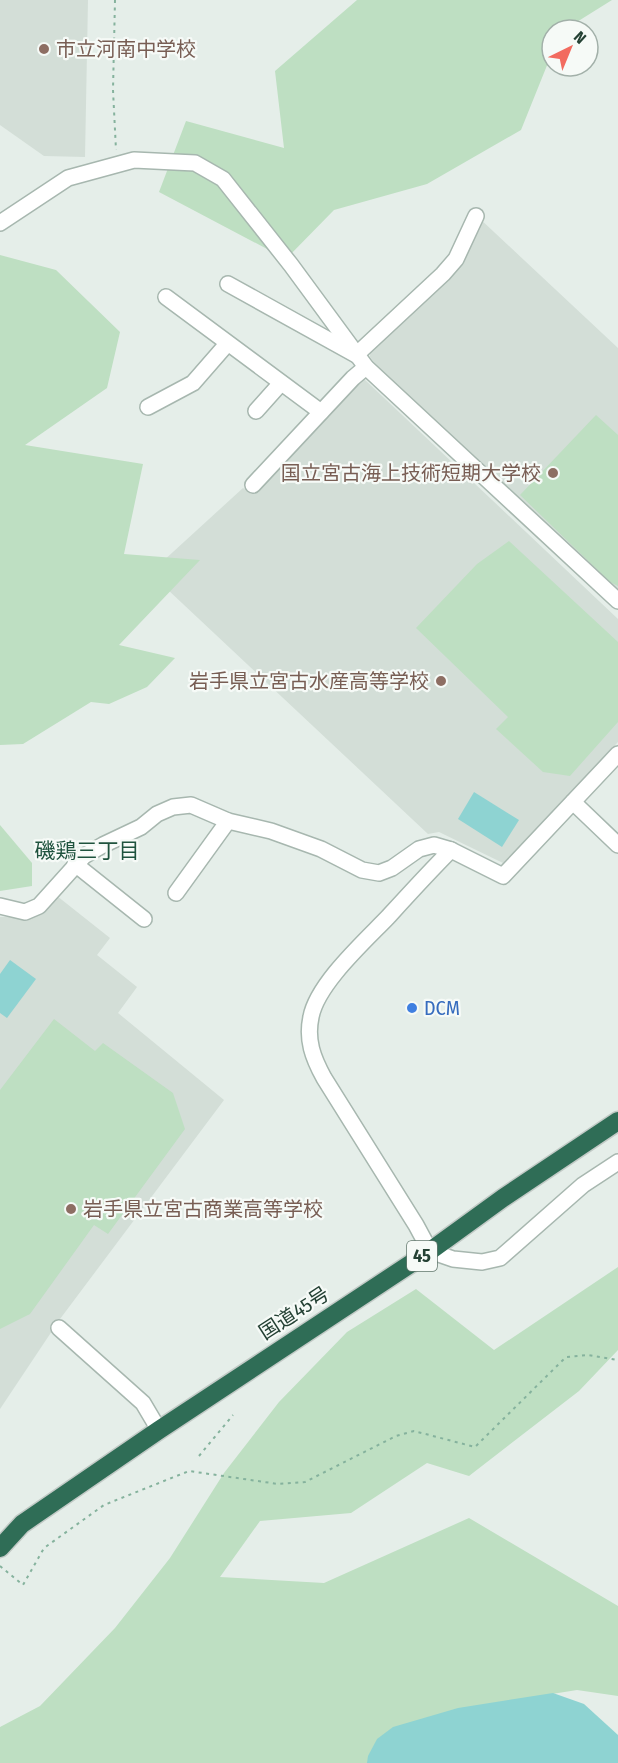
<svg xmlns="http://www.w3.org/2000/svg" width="618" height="1763" viewBox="0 0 618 1763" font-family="'Fira Sans Condensed','Noto Sans JP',sans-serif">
  <rect width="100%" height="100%" fill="#e5eee9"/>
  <!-- built -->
  <g fill="#d3ded7">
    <polygon points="0,0 88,0 85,157 44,156 0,125"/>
    <polygon points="478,217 618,348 618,592 601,579 377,366 370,357 370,348 451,274"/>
    <polygon points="364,379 618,619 618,742 503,863 439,832 428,834 150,573 243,488 251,494 354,383"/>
    <polygon points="57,896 110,938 97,955 137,987 118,1013 224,1100 60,1319 0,1409 0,917 37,916"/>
  </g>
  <!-- green -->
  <g fill="#bedfc2">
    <polygon points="357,0 612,0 564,30 552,30 552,53 521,130 427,184 334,210 286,259 159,192 186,121 284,148 275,71"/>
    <polygon points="0,255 56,270 120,332 107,388 25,445 143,464 124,554 200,560 119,645 175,658 147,687 109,704 91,702 23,744 0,745"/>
    <polygon points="596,415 618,435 618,586 610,582 520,495"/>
    <polygon points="509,541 618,642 618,722 570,776 543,772 496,729 508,717 416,628 477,564"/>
    <polygon points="0,825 32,863 32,886 0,891"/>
    <polygon points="54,1019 95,1051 103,1043 173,1093 185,1129 108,1234 94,1225 30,1314 0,1329 0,1090"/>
    <polygon points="618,1267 618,1350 579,1391 469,1476 427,1463 351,1513 260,1521 220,1577 324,1583 469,1518 618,1606 618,1696 577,1690 477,1706 372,1763 0,1763 0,1727 40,1706 115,1628 170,1558 224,1473 279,1402 347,1332 416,1289 494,1350"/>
  </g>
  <!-- water -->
  <g fill="#8ed3d2">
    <polygon points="474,792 519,820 502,847 458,819"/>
    <polygon points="10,960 36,979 7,1018 0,1013 0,974"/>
    <polygon points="553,1693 584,1704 618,1735 618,1763 367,1763 368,1756 377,1739 393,1727 458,1708"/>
  </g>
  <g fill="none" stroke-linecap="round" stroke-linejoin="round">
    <!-- minor casing -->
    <g stroke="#a7b7af" stroke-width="18">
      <g id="minor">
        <polyline points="0,223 68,178 134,160 195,163 223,179 291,265 366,367 618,601"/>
        <polyline points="228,284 356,355 443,274 456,259 476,216"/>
        <polyline points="166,297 321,412"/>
        <polyline points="148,407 193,383 227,344"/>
        <polyline points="256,411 281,383"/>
        <polyline points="253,485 353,378 366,367"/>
        <path d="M618 754 503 876 451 850C429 872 409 894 388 917 365 941 317 984 311 1017 306 1040 313 1058 324 1078L416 1225 430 1251 453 1259 482 1262 500 1258 583 1185 618 1162"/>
        <polyline points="573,802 618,845"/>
        <polyline points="75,864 144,919"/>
        <polyline points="176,893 228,821"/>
        <polyline points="0,906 25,912 39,906 84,856 103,845 141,827 157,814 173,807 191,805 228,821 271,831 321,849 362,870 379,873 392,868 419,849 434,845 451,850"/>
        <polyline points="59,1328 143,1403 159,1430"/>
      </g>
    </g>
    <!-- highway casing -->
    <g stroke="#c2cac6" stroke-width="21">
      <polyline id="highway" points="0,1548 22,1524 159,1430 430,1251 503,1198 618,1121"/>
    </g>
    <!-- path -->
    <g stroke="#85b29d" stroke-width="2" stroke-dasharray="3 4.5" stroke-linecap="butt">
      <polyline points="115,0 113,90 116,150"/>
      <polyline points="199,1456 233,1415"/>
      <polyline points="0,1566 23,1585 44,1548 104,1505 189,1471 278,1484 305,1482 396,1436 414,1431 475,1447 566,1357 588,1355 618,1360"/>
    </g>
    <!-- minor -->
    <use href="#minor" stroke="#fff" stroke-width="15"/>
    <!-- highway -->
    <use href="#highway" stroke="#2f6d56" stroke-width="18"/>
  </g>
  <!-- markers -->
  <g fill="#8d6e63" stroke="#f6faf7" stroke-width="2">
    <circle cx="44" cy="49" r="6"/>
    <circle cx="553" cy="473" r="6"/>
    <circle cx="441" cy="681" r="6"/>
    <circle cx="71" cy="1209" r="6"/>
  </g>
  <circle fill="#3f7fe0" stroke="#f6faf7" stroke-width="2" cx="412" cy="1008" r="6"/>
  <g text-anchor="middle" stroke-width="4.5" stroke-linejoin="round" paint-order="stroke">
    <!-- shield labels -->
    <rect fill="#f6faf7" stroke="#63786e" stroke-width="1.5" x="407" y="1241" width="30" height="30" rx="4.5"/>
    <g font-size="18" font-weight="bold" fill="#244134">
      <text x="422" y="1262">45</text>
    </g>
    <!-- education labels -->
    <g font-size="20" fill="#785e54" stroke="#f6faf7" text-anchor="start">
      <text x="56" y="56">市立河南中学校</text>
      <text x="541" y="480" text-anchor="end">国立宮古海上技術短期大学校</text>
      <text x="429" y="688" text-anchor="end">岩手県立宮古水産高等学校</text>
      <text x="83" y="1216">岩手県立宮古商業高等学校</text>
    </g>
    <!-- shop labels -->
    <g font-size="20" fill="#366cbe" stroke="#f6faf7" text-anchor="start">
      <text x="424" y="1015">DCM</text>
    </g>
    <!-- street labels -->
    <g font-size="20" fill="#244134" stroke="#f6faf7">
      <text transform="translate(294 1313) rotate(-33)" y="7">国道45号</text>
    </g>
    <!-- neighbourhood labels -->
    <g font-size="21" fill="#1f533e" stroke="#f6faf7">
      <text x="87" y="858">磯鶏三丁目</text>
    </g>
  </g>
  <!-- north arrow -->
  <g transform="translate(570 48) rotate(43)"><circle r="28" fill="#f6faf7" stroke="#a2b0a9" stroke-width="1.5"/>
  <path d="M0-4.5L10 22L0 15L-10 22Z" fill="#f26b5f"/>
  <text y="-9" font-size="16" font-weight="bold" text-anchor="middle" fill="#244134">N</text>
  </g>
</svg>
